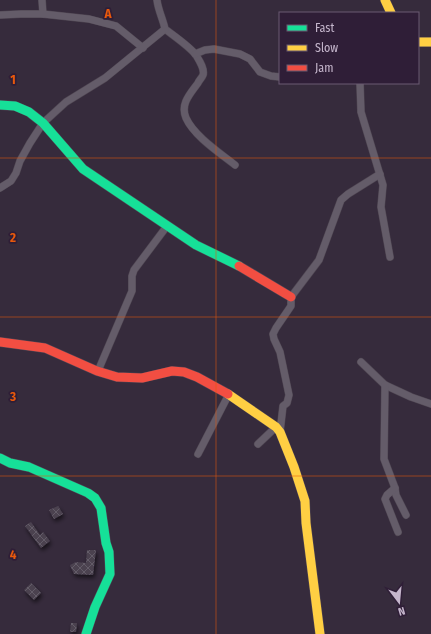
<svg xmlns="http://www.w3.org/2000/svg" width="431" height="634" viewBox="0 0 431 634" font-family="'Fira Sans Condensed',sans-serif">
  <defs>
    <pattern id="building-cross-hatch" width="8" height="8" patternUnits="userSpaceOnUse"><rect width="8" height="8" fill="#4b4250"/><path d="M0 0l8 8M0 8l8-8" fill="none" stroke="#635b68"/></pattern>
    <filter id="shadow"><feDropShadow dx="1.5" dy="3" stdDeviation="2" flood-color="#0009"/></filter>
  </defs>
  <rect width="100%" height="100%" fill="#362b3c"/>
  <!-- building -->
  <g fill="url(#building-cross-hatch)" filter="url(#shadow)">
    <polygon points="58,506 63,514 54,519 49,510"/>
    <polygon points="31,522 40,535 43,532 50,541 41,548 25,526"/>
    <polygon points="87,550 96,550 93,575 74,574 70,565 76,562 86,563"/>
    <polygon points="31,583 41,593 34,600 24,590"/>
    <polygon points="71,623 77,623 76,632 70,632"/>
  </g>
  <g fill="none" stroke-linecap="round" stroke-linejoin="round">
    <!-- street casing -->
    <g stroke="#4f4652" stroke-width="8">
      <g id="street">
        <polyline points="42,0 43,14"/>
        <path d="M157 0C158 10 163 19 165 29 174 36 189 46 196 55 199 60 205 69 203 75 202 78 199 80 198 83 190 94 180 104 186 118 194 136 220 153 235 165"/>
        <polyline points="0,15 21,14 43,14 89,19 116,26 143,48"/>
        <polyline points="195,54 205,50 214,49 240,54 250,59 260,72 271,76 280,77"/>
        <polyline points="360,83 361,112 383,185 381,207 390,257"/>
        <polyline points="0,188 11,181 16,173 20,161 30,143 43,123 66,102 105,78 165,29"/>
        <polyline points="361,362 385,385 411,397 431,404"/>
        <polyline points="98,371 132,291 132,276 134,270 167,226"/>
        <polyline points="385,385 384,459 395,488 396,495 406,515"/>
        <polyline points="280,432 283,406 287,403 289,395 280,352 274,339 273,334 276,328 291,306 291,297 319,260 341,200 348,194 380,174"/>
        <polyline points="258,444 276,427"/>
        <polyline points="198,454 229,394"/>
        <polyline points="395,488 387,495 385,499 398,532"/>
      </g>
    </g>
    <!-- fast casing -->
    <g stroke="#504655" stroke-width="10">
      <g id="fast">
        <polyline points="0,105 15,106 29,112 43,123 83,169 196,245 239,266"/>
        <polyline points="0,458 10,463 29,467 88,493 95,498 101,508 106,543 109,552 110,574 95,607 86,634"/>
      </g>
    </g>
    <!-- slow casing -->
    <g stroke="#504655" stroke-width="10">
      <g id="slow">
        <polyline points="385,0 391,13"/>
        <polyline points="418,42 431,42"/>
        <polyline points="228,394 276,427 280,432 294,467 305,501 306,523 320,634"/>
      </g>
    </g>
    <!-- jam casing -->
    <g stroke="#504655" stroke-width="10">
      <g id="jam">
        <polyline points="239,266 291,297"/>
        <polyline points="0,342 45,348 97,371 117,377 142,378 172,371 184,372 197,377 228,394"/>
      </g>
    </g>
    <!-- street -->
    <use href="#street" stroke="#645c69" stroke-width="7"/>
    <!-- fast -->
    <use href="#fast" stroke="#16e098" stroke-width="9"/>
    <!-- slow -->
    <use href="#slow" stroke="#ffcf43" stroke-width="9"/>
    <!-- jam -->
    <use href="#jam" stroke="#f24e42" stroke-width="9"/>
  </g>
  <!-- grid -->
  <path fill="none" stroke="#e8590c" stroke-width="1" stroke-opacity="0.55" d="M216 0V634M0 158H431M0 317H431M0 476H431"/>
  <g font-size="13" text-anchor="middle" font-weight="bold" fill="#e8590c" stroke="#2f1e37" stroke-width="3.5" stroke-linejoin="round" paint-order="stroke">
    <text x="108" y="18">A</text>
    <text x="13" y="84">1</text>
    <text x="13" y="242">2</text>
    <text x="13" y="401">3</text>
    <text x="13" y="559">4</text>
  </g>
  <!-- legend -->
  <rect x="279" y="12" width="140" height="72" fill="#2f1e37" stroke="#6b5b73"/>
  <rect x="287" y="25" width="20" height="6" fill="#16e098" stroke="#6b5b73"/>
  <text x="315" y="32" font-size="12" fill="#c5b6cc">Fast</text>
  <rect x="287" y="45" width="20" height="6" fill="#ffcf43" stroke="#6b5b73"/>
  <text x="315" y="52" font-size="12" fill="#c5b6cc">Slow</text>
  <rect x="287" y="65" width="20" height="6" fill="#f24e42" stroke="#6b5b73"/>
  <text x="315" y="72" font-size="12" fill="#c5b6cc">Jam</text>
  <!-- north arrow -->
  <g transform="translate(399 602) rotate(164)" stroke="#2f1e37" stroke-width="3" paint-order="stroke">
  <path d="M0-3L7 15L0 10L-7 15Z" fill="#c5b6cc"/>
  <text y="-6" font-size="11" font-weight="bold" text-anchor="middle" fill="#c5b6cc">N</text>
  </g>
</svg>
